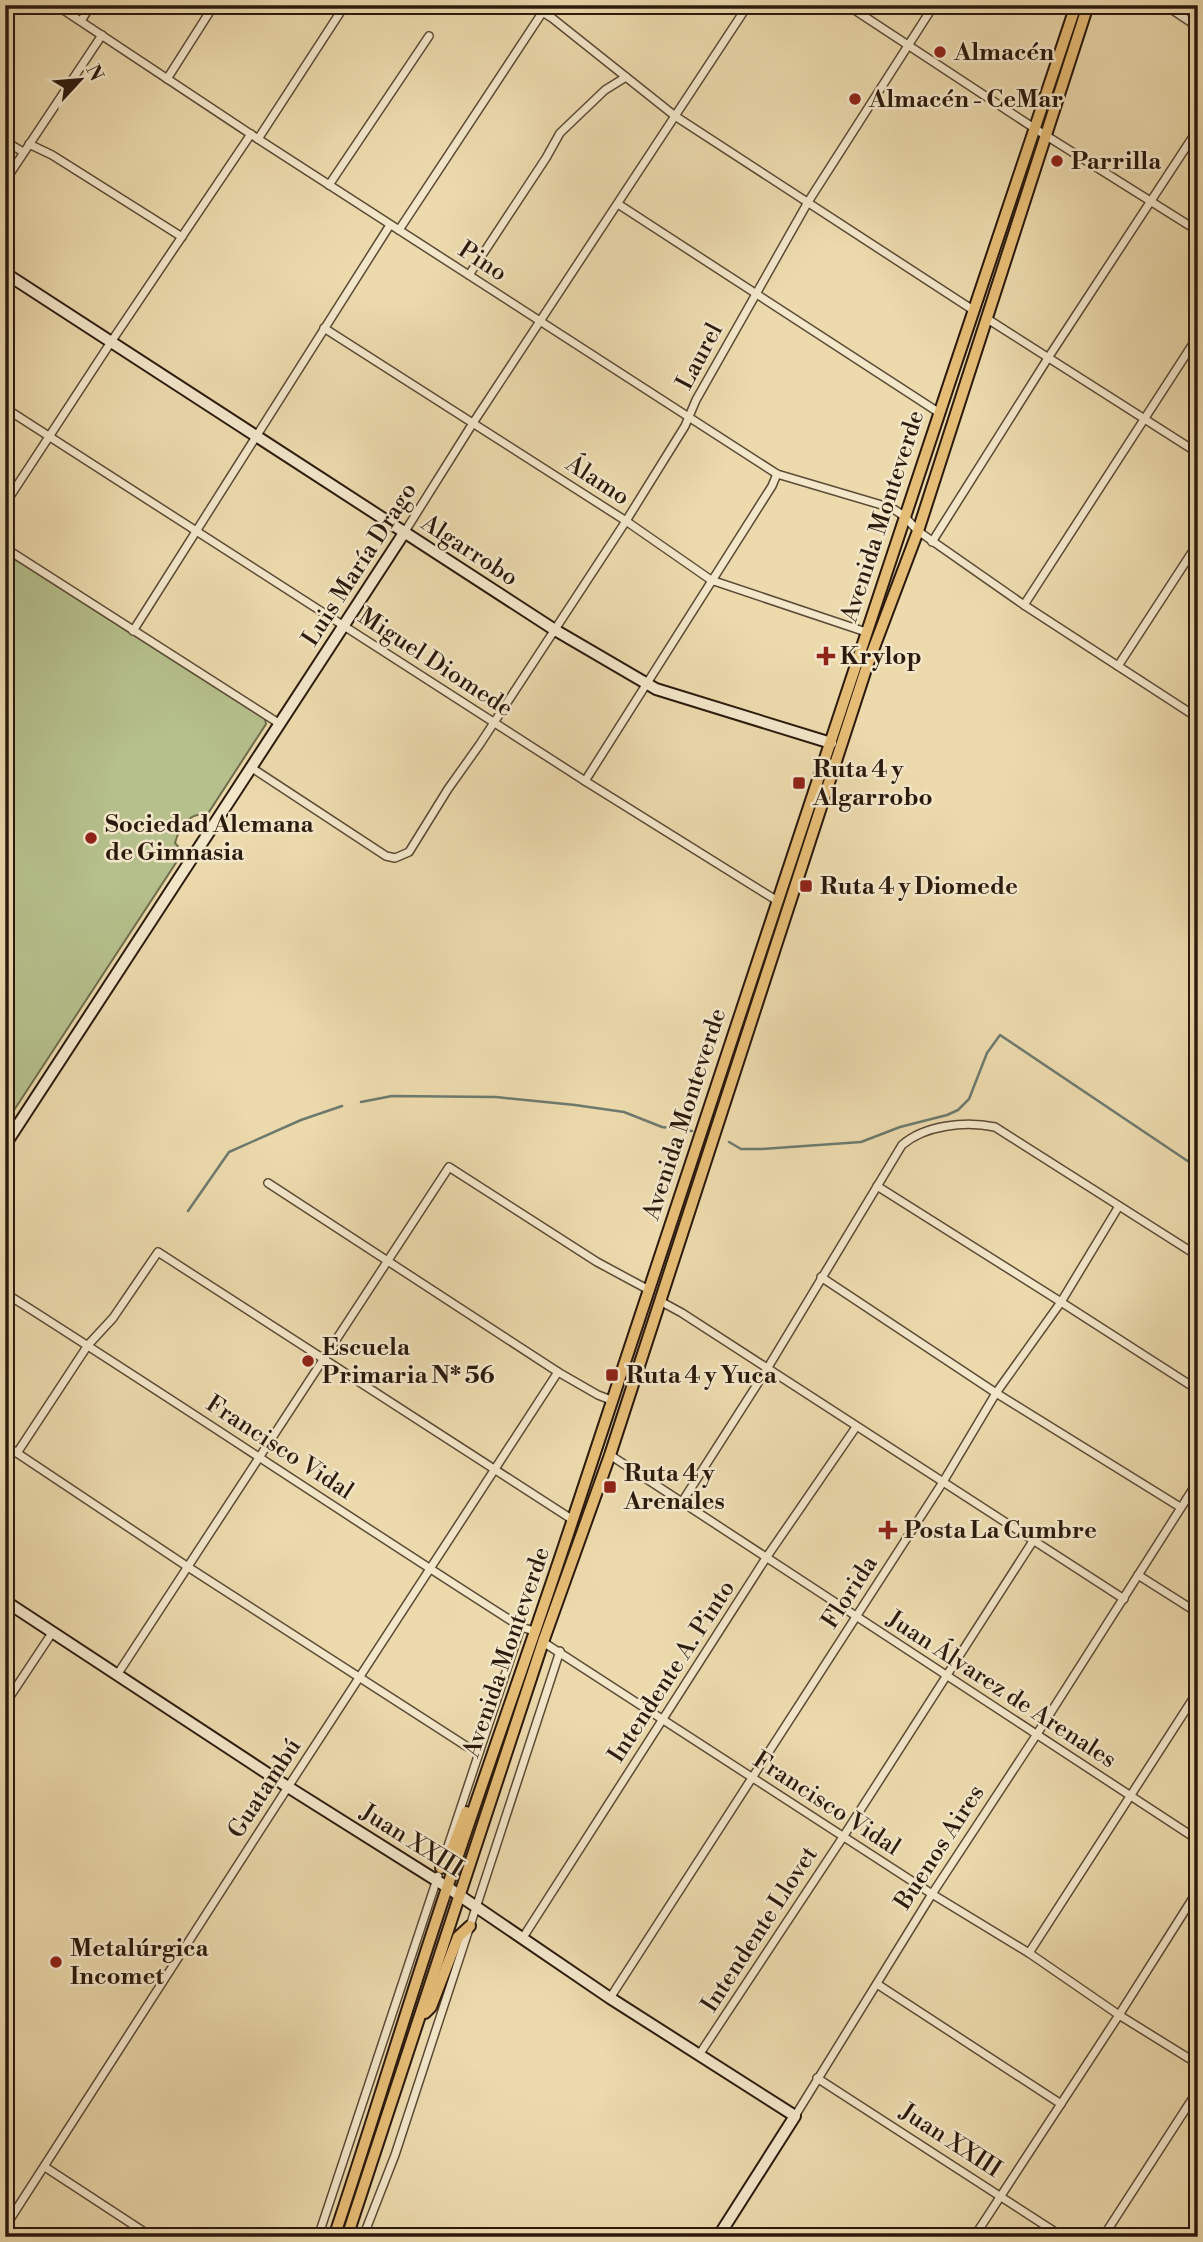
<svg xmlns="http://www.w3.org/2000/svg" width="1203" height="2242" viewBox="0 0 1203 2242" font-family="'Libre Bodoni',serif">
  <rect width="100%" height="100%" fill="#ecdaad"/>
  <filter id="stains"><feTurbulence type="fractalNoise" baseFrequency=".00286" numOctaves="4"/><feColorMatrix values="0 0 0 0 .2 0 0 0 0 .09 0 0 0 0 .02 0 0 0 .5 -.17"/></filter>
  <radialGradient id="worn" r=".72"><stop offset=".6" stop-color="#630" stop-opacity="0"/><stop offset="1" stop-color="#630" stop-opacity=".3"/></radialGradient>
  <!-- green -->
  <path fill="#b5c08c" stroke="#706d4c" stroke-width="2" d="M5 553 265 719 266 724 207 815C189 811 179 828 175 843L183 852 5 1124Z"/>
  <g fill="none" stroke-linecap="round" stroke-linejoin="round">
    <!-- stream -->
    <g stroke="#6d7a6e" stroke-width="2.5">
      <polyline points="361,1102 392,1096 496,1097 575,1105 624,1112 662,1127 692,1131"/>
      <polyline points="729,1142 741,1149 761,1149 861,1142 900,1127 947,1115 958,1110 969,1099 987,1053 1000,1035 1198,1168"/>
      <polyline points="188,1211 229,1152 301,1120 342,1106"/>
    </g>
    <!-- street casing -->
    <g stroke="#5b4a35" stroke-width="10">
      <g id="street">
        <polyline points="56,5 258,139 777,474 892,508 904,516 918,531 1024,605 1198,718"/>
        <polyline points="531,5 552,18 675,116 973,310"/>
        <polyline points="847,5 1034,128 1198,231"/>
        <polyline points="1165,5 1198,27"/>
        <polyline points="81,21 91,5"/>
        <polyline points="167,79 214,5"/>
        <polyline points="258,139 345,5"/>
        <polyline points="5,141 23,152"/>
        <polyline points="29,144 52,155 182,237"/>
        <polyline points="5,181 102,35"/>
        <polyline points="329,185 429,36"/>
        <polyline points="618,204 938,412"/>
        <polyline points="399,230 542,13"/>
        <polyline points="469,275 546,158 560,133 605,90 626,77"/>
        <polyline points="986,318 1198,453"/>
        <polyline points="324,328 626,521 711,580 866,632"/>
        <polyline points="5,408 585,781 776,900"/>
        <polyline points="5,504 111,342 251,134"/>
        <polyline points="404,533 473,423 748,5"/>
        <polyline points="932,542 1048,358 1198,129"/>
        <polyline points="5,548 280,724"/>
        <polyline points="1024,605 1198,336"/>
        <polyline points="133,631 390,225"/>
        <polyline points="1118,666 1198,543"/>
        <polyline points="252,768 386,856 395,858 409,852 448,789 480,744 626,521 685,426 696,400 808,202 934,5"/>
        <polyline points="585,781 772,486 777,474"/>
        <polyline points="268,1183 558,1372 598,1395 611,1400"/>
        <polyline points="877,1186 1061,1302 1198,1390"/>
        <polyline points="821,1277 996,1393 1180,1507"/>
        <path d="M5 1293C179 1403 348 1517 521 1627L534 1631"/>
        <polyline points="660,1301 682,1313 1124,1599"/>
        <polyline points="5,1445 188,1567 466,1746 479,1752"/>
        <polyline points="17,1453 88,1345 113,1318 158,1252 573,1520"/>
        <polyline points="610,1455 1198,1840"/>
        <path d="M682 1502 767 1369 902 1145C925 1125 965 1121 995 1127L1198 1256"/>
        <polyline points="1138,1575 1198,1613"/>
        <polyline points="543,1642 932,1894 1029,1953 1119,2015 1198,2064"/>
        <polyline points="117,1675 449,1167 597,1262 649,1290"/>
        <polyline points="5,1704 52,1633"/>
        <polyline points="446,1852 521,1627"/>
        <polyline points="522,1939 766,1558 856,1427"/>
        <polyline points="1029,1953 1198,1691"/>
        <polyline points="877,1984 1061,2104"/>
        <polyline points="610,1998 943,1482 996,1393 1061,1302 1119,1206"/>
        <polyline points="699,2055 843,1837 1033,1541"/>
        <polyline points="817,2078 1063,2237"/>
        <polyline points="795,2116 932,1894 1037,1734 1198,1481"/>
        <polyline points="45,2167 152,2237"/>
        <polyline points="5,2227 288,1787 558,1372"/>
        <polyline points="318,2237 438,1876"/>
        <polyline points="363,2237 395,2155 560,1651"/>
        <polyline points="974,2237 1119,2015 1198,1890"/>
        <polyline points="1103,2237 1198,2090"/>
      </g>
    </g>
    <!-- secondary casing -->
    <g stroke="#2b1a0d" stroke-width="14">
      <g id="secondary">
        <polyline points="5,273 555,630 656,689 831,743"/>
        <polyline points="5,1145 404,533"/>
        <polyline points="5,1601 288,1787 447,1887 610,1998 795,2116 718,2237"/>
      </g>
    </g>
    <!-- primary casing -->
    <g stroke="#2b1a0d" stroke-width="14">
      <g id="primary">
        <polyline points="441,1868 453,1847 466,1812"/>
        <polyline points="425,2013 431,2007 458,1937 470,1926"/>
        <path d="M334 2237C373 2121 408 2004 447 1888 488 1765 532 1643 573 1519 741 1015 906 509 1076 5"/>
        <polyline points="347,2237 543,1642 610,1455 867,666 918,531 1088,5"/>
      </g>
    </g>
    <!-- street -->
    <use href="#street" stroke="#f3e7ca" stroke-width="7"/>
    <!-- secondary -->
    <use href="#secondary" stroke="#f3e7ca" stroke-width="10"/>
    <!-- primary -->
    <use href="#primary" stroke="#e6bd76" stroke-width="10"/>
  </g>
  <!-- markers -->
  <g fill="#8f2418" stroke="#f3e7ca" stroke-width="2.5">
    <circle cx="940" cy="52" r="7"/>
    <circle cx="855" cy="99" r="7"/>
    <circle cx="1057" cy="161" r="7"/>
    <path d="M822.5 645.5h7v7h7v7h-7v7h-7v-7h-7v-7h7z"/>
    <rect x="792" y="776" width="14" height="14" rx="3.5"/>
    <circle cx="91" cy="838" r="7"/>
    <rect x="799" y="879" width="14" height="14" rx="3.5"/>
    <circle cx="308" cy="1361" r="7"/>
    <rect x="605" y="1368" width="14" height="14" rx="3.5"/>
    <rect x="603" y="1480" width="14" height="14" rx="3.5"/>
    <path d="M884.5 1519.5h7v7h7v7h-7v7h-7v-7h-7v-7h7z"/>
    <circle cx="56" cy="1962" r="7"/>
  </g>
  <g text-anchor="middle" stroke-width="5" stroke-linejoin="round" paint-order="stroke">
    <!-- poi labels -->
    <g font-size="24" font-weight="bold" fill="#2b1a0d" stroke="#f3e7ca" text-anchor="start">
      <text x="954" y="60">Almacén</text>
      <text x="869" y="107">Almacén - CeMar</text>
      <text x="1071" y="169">Parrilla</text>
      <text x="840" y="664">Krylop</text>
      <text x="813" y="777">Ruta 4 y<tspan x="813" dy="28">Algarrobo</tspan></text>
      <text x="105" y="832">Sociedad Alemana<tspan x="105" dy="28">de Gimnasia</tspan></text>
      <text x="820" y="894">Ruta 4 y Diomede</text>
      <text x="322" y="1355">Escuela<tspan x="322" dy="28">Primaria N* 56</tspan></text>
      <text x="626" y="1383">Ruta 4 y Yuca</text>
      <text x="624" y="1481">Ruta 4 y<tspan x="624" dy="28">Arenales</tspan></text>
      <text x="904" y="1538">Posta La Cumbre</text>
      <text x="70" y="1956">Metalúrgica<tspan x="70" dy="28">Incomet</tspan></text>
    </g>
    <!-- street labels -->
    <g font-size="24" fill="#2b1a0d" stroke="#f3e7ca">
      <text transform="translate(483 261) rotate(33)" y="8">Pino</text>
      <text transform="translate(699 356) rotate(-62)" y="8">Laurel</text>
      <text transform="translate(598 480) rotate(33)" y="8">Álamo</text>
      <text transform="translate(882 516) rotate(-72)" y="8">Avenida Monteverde</text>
      <text transform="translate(470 550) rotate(33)" y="8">Algarrobo</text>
      <text transform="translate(359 564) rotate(-57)" y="8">Luis María Drago</text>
      <text transform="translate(436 662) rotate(33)" y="8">Miguel Diomede</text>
      <text transform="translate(684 1114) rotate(-72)" y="8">Avenida Monteverde</text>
      <text transform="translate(280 1447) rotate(33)" y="8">Francisco Vidal</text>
      <text transform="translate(849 1592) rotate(-57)" y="8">Florida</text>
      <text transform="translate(506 1652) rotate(-71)" y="8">Avenida Monteverde</text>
      <text transform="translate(671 1671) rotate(-57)" y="8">Intendente A. Pinto</text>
      <text transform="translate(1002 1689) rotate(33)" y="8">Juan Álvarez de Arenales</text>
      <text transform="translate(264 1788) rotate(-57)" y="8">Guatambú</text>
      <text transform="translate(827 1803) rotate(33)" y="8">Francisco Vidal</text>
      <text transform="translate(412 1840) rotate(32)" y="8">Juan XXIII</text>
      <text transform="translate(939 1847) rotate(-57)" y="8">Buenos Aires</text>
      <text transform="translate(759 1929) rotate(-57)" y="8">Intendente Llovet</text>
      <text transform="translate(951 2140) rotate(33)" y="8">Juan XXIII</text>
    </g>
  </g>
  <!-- margin -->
  <rect width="1203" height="2242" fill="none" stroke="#ecdaad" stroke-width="28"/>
  <rect x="7" y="7" width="1189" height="2228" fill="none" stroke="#2b1a0d" stroke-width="3.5"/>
  <rect x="14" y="14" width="1175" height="2214" fill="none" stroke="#2b1a0d" stroke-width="2"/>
  <!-- north arrow -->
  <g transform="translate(80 80) rotate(64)" stroke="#f3e7ca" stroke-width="5" paint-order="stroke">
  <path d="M0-5L12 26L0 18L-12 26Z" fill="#2b1a0d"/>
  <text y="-10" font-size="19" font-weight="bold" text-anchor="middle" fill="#2b1a0d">N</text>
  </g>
  <rect width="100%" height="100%" filter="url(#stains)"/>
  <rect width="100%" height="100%" fill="url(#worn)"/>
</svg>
